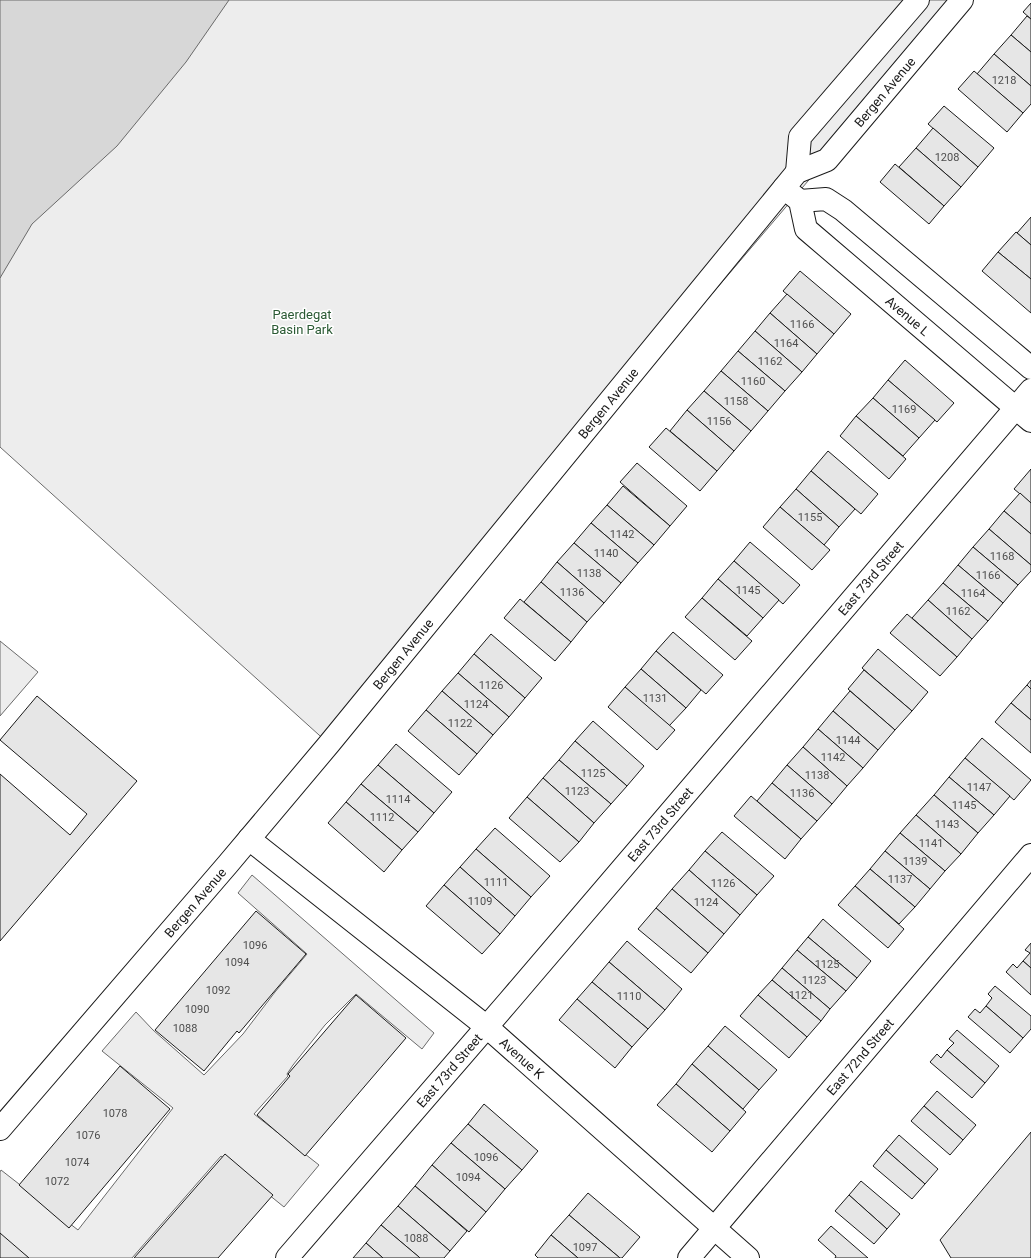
<svg xmlns="http://www.w3.org/2000/svg" width="1031" height="1258" viewBox="0 0 1031 1258" font-family="Roboto,sans-serif">
  <rect width="100%" height="100%" fill="#fff"/>
  <!-- built -->
  <g fill="#ededed" stroke="#6a6a6a">
    <polygon points="191,0 962,0 329,744 0,447 0,222"/>
    <polygon points="0,641 38,672 0,716"/>
    <polygon points="252,875 434,1033 422,1049 356,994 325,1025 293,1065 287,1074 288,1076 254,1114 319,1165 284,1207 221,1156 132,1258 29,1258 0,1236 0,1172 1,1170 78,1230 173,1108 102,1051 136,1012 153,1030 204,1075 243,1034 275,992 307,954 238,893"/>
  </g>
  <!-- water -->
  <polygon fill="#d7d7d7" stroke="#6a6a6a" points="0,0 229,0 186,62 117,146 32,224 0,278"/>
  <!-- building -->
  <g fill="#e6e6e6" stroke="#1a1a1a">
    <polygon points="1031,3 1031,19 1023,12"/>
    <polygon points="1027,16 1031,19 1031,52 1011,35"/>
    <polygon points="1011,35 1031,52 1031,86 994,54"/>
    <polygon points="994,54 1031,86 1031,104 1023,113 977,74"/>
    <polygon points="974,71 1023,113 1007,132 958,89"/>
    <polygon points="944,106 994,148 978,167 928,124"/>
    <polygon points="933,128 978,167 961,187 916,148"/>
    <polygon points="916,148 961,187 944,206 899,167"/>
    <polygon points="895,164 944,206 929,224 880,182"/>
    <polygon points="1031,217 1031,245 1017,233"/>
    <polygon points="1016,232 1031,245 1031,279 998,252"/>
    <polygon points="998,252 1031,279 1031,313 982,271"/>
    <polygon points="800,271 851,314 834,334 783,291"/>
    <polygon points="787,294 834,334 817,354 770,313"/>
    <polygon points="770,313 817,354 802,372 755,331"/>
    <polygon points="755,331 802,372 785,391 738,351"/>
    <polygon points="738,351 785,391 768,411 721,371"/>
    <polygon points="905,360 954,403 937,422 888,380"/>
    <polygon points="721,371 768,411 751,431 704,391"/>
    <polygon points="888,380 935,420 919,438 873,398"/>
    <polygon points="704,391 751,431 734,451 687,410"/>
    <polygon points="873,398 919,438 903,456 856,416"/>
    <polygon points="687,410 734,451 717,471 670,431"/>
    <polygon points="856,416 906,459 889,479 840,436"/>
    <polygon points="666,428 717,471 700,491 649,447"/>
    <polygon points="828,451 878,494 861,514 811,471"/>
    <polygon points="637,463 687,506 670,526 620,482"/>
    <polygon points="1031,469 1031,503 1014,489"/>
    <polygon points="811,471 855,509 839,527 796,489"/>
    <polygon points="623,486 670,526 654,545 607,505"/>
    <polygon points="796,489 839,527 824,545 780,507"/>
    <polygon points="1020,493 1031,503 1031,534 1004,511"/>
    <polygon points="607,505 654,545 638,563 591,523"/>
    <polygon points="780,507 830,550 812,570 763,527"/>
    <polygon points="1004,511 1031,534 1031,565 989,529"/>
    <polygon points="591,523 638,563 621,583 574,543"/>
    <polygon points="989,529 1031,565 1031,571 1018,585 973,547"/>
    <polygon points="750,542 800,585 783,604 734,561"/>
    <polygon points="574,543 621,583 604,603 557,562"/>
    <polygon points="973,547 1018,585 1003,603 958,565"/>
    <polygon points="734,561 779,600 763,618 718,579"/>
    <polygon points="557,562 604,603 587,622 541,582"/>
    <polygon points="958,565 1003,603 988,621 943,583"/>
    <polygon points="718,579 763,618 747,636 702,598"/>
    <polygon points="541,582 587,622 571,642 524,602"/>
    <polygon points="943,583 988,621 972,639 928,600"/>
    <polygon points="702,598 752,641 735,660 685,617"/>
    <polygon points="520,599 571,642 555,661 504,618"/>
    <polygon points="928,600 972,639 957,657 912,618"/>
    <polygon points="907,614 957,657 940,676 890,633"/>
    <polygon points="673,632 723,675 706,694 656,651"/>
    <polygon points="491,634 542,678 525,698 474,654"/>
    <polygon points="878,649 928,692 912,711 862,668"/>
    <polygon points="656,651 701,690 686,708 641,669"/>
    <polygon points="474,654 525,698 509,717 458,673"/>
    <polygon points="641,669 686,708 669,726 625,687"/>
    <polygon points="864,670 912,711 895,730 848,689"/>
    <polygon points="458,673 509,717 493,735 442,691"/>
    <polygon points="1031,680 1031,689 1027,685"/>
    <polygon points="1027,685 1031,689 1031,720 1011,703"/>
    <polygon points="625,687 675,730 657,750 608,707"/>
    <polygon points="442,691 493,735 477,754 426,710"/>
    <polygon points="850,691 895,730 878,750 833,711"/>
    <polygon points="37,696 137,781 0,941 0,774 70,835 87,814 0,740"/>
    <polygon points="1011,703 1031,720 1031,753 995,722"/>
    <polygon points="426,710 477,754 459,775 408,731"/>
    <polygon points="833,711 878,750 863,768 818,729"/>
    <polygon points="593,721 644,766 627,786 575,741"/>
    <polygon points="818,729 863,768 847,786 803,747"/>
    <polygon points="982,738 1031,780 1014,800 965,758"/>
    <polygon points="575,741 627,786 611,804 559,760"/>
    <polygon points="396,744 452,792 434,813 378,765"/>
    <polygon points="803,747 847,786 832,804 787,765"/>
    <polygon points="965,758 1010,796 994,815 949,777"/>
    <polygon points="559,760 611,804 594,823 543,778"/>
    <polygon points="378,765 434,813 418,832 361,784"/>
    <polygon points="787,765 832,804 817,821 772,783"/>
    <polygon points="949,777 994,815 978,833 934,795"/>
    <polygon points="543,778 594,823 579,842 527,797"/>
    <polygon points="772,783 817,821 801,839 757,801"/>
    <polygon points="361,784 418,832 402,850 346,802"/>
    <polygon points="934,795 978,833 961,854 916,815"/>
    <polygon points="751,796 801,839 785,859 734,816"/>
    <polygon points="527,797 579,842 560,862 509,818"/>
    <polygon points="346,802 402,850 384,872 328,823"/>
    <polygon points="916,815 961,854 945,871 900,833"/>
    <polygon points="495,828 550,876 531,897 476,849"/>
    <polygon points="722,832 774,876 757,895 705,851"/>
    <polygon points="900,833 945,871 930,889 885,851"/>
    <polygon points="476,849 531,897 515,916 460,867"/>
    <polygon points="705,851 757,895 740,915 689,870"/>
    <polygon points="885,851 930,889 915,907 870,869"/>
    <polygon points="460,867 515,916 500,934 444,885"/>
    <polygon points="870,869 915,907 899,924 855,886"/>
    <polygon points="689,870 740,915 724,934 672,889"/>
    <polygon points="444,885 500,934 482,954 426,906"/>
    <polygon points="855,886 904,929 888,948 838,905"/>
    <polygon points="672,889 724,934 708,953 656,908"/>
    <polygon points="656,908 708,953 691,973 638,929"/>
    <polygon points="256,911 306,954 239,1033 237,1031 204,1071 155,1030"/>
    <polygon points="823,919 871,961 857,978 808,937"/>
    <polygon points="808,937 857,978 846,991 797,950"/>
    <polygon points="627,941 682,989 665,1010 609,962"/>
    <polygon points="1031,943 1031,968 1023,961 1030,953 1025,950"/>
    <polygon points="797,950 846,991 830,1009 782,968"/>
    <polygon points="1023,961 1031,968 1031,995 1006,972 1013,964 1017,968"/>
    <polygon points="609,962 665,1010 648,1029 592,982"/>
    <polygon points="782,968 830,1009 821,1021 772,980"/>
    <polygon points="772,980 821,1021 807,1037 758,995"/>
    <polygon points="592,982 648,1029 632,1047 577,999"/>
    <polygon points="995,986 1031,1016 1031,1029 1023,1038 986,1006 992,998 988,994"/>
    <polygon points="356,995 406,1038 305,1156 257,1115 290,1076 288,1074"/>
    <polygon points="758,995 807,1037 789,1058 740,1016"/>
    <polygon points="577,999 632,1047 615,1068 559,1020"/>
    <polygon points="986,1006 1023,1038 1010,1053 968,1017 975,1009 980,1013"/>
    <polygon points="725,1026 777,1070 759,1090 708,1046"/>
    <polygon points="957,1030 999,1066 985,1083 947,1050 954,1043 949,1039"/>
    <polygon points="708,1046 759,1090 743,1109 692,1064"/>
    <polygon points="947,1050 985,1083 972,1098 930,1062 937,1054 941,1058"/>
    <polygon points="692,1064 746,1112 730,1131 676,1084"/>
    <polygon points="120,1066 170,1109 69,1228 19,1185"/>
    <polygon points="676,1084 730,1131 712,1152 657,1105"/>
    <polygon points="937,1091 976,1125 963,1140 924,1106"/>
    <polygon points="484,1104 538,1151 522,1170 468,1124"/>
    <polygon points="924,1106 963,1140 950,1155 911,1121"/>
    <polygon points="468,1124 522,1170 505,1189 451,1143"/>
    <polygon points="1031,1132 1031,1258 951,1258 940,1240"/>
    <polygon points="899,1135 938,1169 925,1184 886,1150"/>
    <polygon points="451,1143 505,1189 486,1212 432,1165"/>
    <polygon points="886,1150 925,1184 912,1199 873,1166"/>
    <polygon points="225,1154 273,1195 218,1258 134,1258"/>
    <polygon points="432,1165 486,1212 469,1232 415,1186"/>
    <polygon points="861,1181 900,1214 887,1229 849,1195"/>
    <polygon points="415,1186 467,1231 450,1251 398,1206"/>
    <polygon points="588,1193 640,1237 622,1258 620,1258 569,1215"/>
    <polygon points="849,1195 887,1229 874,1244 835,1211"/>
    <polygon points="398,1206 450,1251 444,1258 420,1258 381,1225"/>
    <polygon points="569,1215 620,1258 578,1258 551,1235"/>
    <polygon points="381,1225 419,1257 420,1258 383,1258 366,1243"/>
    <polygon points="831,1226 868,1258 835,1258 836,1256 818,1240"/>
    <polygon points="0,1233 29,1258 0,1258"/>
    <polygon points="551,1235 578,1258 538,1258 535,1255"/>
    <polygon points="366,1243 383,1258 353,1258"/>
  </g>
  <g fill="none" stroke-linecap="round" stroke-linejoin="round">
    <!-- minor casing -->
    <g stroke="#1a1a1a" stroke-width="24">
      <g id="minor">
        <polyline points="797,172 800,137 918,0"/>
        <path id="s1" d="M784 188 800 201 806 229 1031 421"/>
        <polyline points="800,201 826,199 843,210 1031,368"/>
        <path id="s2" d="M249 839 487 1027 748 1258"/>
        <path id="s3" d="M0 1129 228 864 329 744 797 172 827 160 962 0"/>
        <path id="s4" d="M287 1258 509 1001 1031 390"/>
        <path id="s5" d="M689 1258 1031 855"/>
      </g>
    </g>
    <!-- minor -->
    <use href="#minor" stroke="#fff" stroke-width="22"/>
  </g>
  <g text-anchor="middle" stroke-width="3" stroke-linejoin="round" paint-order="stroke">
    <!-- number labels -->
    <g font-size="11" fill="#4d4d4d">
      <text x="1004" y="84">1218</text>
      <text x="947" y="161">1208</text>
      <text x="802" y="328">1166</text>
      <text x="786" y="347">1164</text>
      <text x="770" y="365">1162</text>
      <text x="753" y="385">1160</text>
      <text x="736" y="405">1158</text>
      <text x="904" y="413">1169</text>
      <text x="719" y="425">1156</text>
      <text x="810" y="521">1155</text>
      <text x="622" y="538">1142</text>
      <text x="606" y="557">1140</text>
      <text x="1002" y="560">1168</text>
      <text x="589" y="577">1138</text>
      <text x="988" y="579">1166</text>
      <text x="748" y="594">1145</text>
      <text x="572" y="596">1136</text>
      <text x="973" y="597">1164</text>
      <text x="958" y="615">1162</text>
      <text x="491" y="689">1126</text>
      <text x="655" y="702">1131</text>
      <text x="476" y="708">1124</text>
      <text x="460" y="727">1122</text>
      <text x="848" y="744">1144</text>
      <text x="833" y="761">1142</text>
      <text x="593" y="777">1125</text>
      <text x="817" y="779">1138</text>
      <text x="979" y="791">1147</text>
      <text x="577" y="795">1123</text>
      <text x="802" y="797">1136</text>
      <text x="398" y="803">1114</text>
      <text x="964" y="809">1145</text>
      <text x="382" y="821">1112</text>
      <text x="947" y="828">1143</text>
      <text x="931" y="847">1141</text>
      <text x="915" y="865">1139</text>
      <text x="900" y="883">1137</text>
      <text x="496" y="886">1111</text>
      <text x="723" y="887">1126</text>
      <text x="480" y="905">1109</text>
      <text x="706" y="906">1124</text>
      <text x="255" y="949">1096</text>
      <text x="237" y="966">1094</text>
      <text x="827" y="968">1125</text>
      <text x="814" y="984">1123</text>
      <text x="218" y="994">1092</text>
      <text x="801" y="999">1121</text>
      <text x="629" y="1000">1110</text>
      <text x="197" y="1013">1090</text>
      <text x="185" y="1032">1088</text>
      <text x="115" y="1117">1078</text>
      <text x="88" y="1139">1076</text>
      <text x="486" y="1161">1096</text>
      <text x="77" y="1166">1074</text>
      <text x="468" y="1181">1094</text>
      <text x="57" y="1185">1072</text>
      <text x="416" y="1242">1088</text>
      <text x="585" y="1251">1097</text>
    </g>
    <!-- street labels -->
    <g font-size="13" fill="#1a1a1a" stroke="#fff">
      <text dy="5" stroke="none"><textPath href="#s3" startOffset="1367">Bergen Avenue</textPath></text>
      <text dy="5" stroke="none"><textPath href="#s1" startOffset="183">Avenue L</textPath></text>
      <text dy="5" stroke="none"><textPath href="#s3" startOffset="947">Bergen Avenue</textPath></text>
      <text dy="5" stroke="none"><textPath href="#s4" startOffset="896">East 73rd Street</textPath></text>
      <text dy="5" stroke="none"><textPath href="#s3" startOffset="623">Bergen Avenue</textPath></text>
      <text dy="5" stroke="none"><textPath href="#s4" startOffset="572">East 73rd Street</textPath></text>
      <text dy="5" stroke="none"><textPath href="#s3" startOffset="299">Bergen Avenue</textPath></text>
      <text dy="5" stroke="none"><textPath href="#s5" startOffset="264">East 72nd Street</textPath></text>
      <text dy="5" stroke="none"><textPath href="#s2" startOffset="350">Avenue K</textPath></text>
      <text dy="5" stroke="none"><textPath href="#s4" startOffset="248">East 73rd Street</textPath></text>
    </g>
    <!-- park labels -->
    <g font-size="13" fill="#2b5a34" stroke="#fff">
      <text x="302" y="319">Paerdegat<tspan x="302" dy="15">Basin Park</tspan></text>
    </g>
  </g>
</svg>
